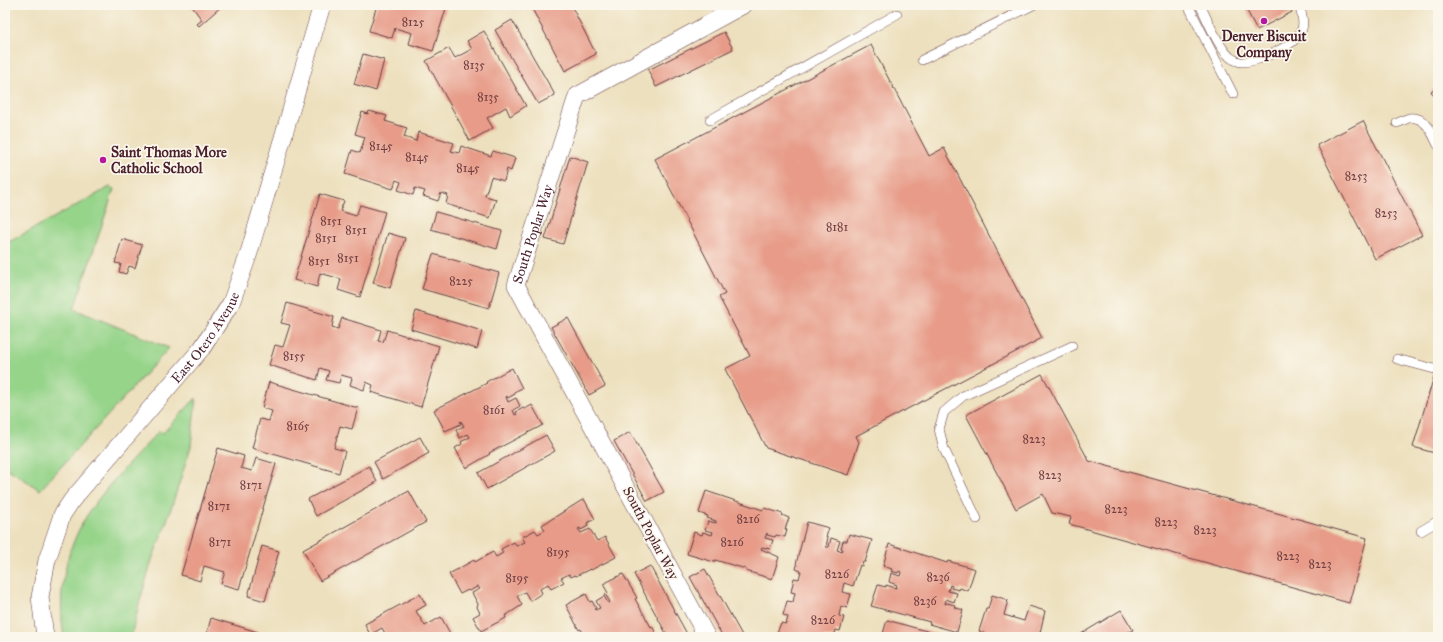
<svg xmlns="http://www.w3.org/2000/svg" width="1443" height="642" viewBox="0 0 1443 642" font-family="'IM FELL Great Primer',serif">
  <rect width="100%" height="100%" fill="#fbf7ec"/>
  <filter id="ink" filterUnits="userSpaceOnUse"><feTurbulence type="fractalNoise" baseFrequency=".025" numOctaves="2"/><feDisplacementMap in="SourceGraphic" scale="8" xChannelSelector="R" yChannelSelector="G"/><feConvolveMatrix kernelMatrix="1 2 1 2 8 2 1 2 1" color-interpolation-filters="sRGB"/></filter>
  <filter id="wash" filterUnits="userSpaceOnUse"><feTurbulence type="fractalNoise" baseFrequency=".012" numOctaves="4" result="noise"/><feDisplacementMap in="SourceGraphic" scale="16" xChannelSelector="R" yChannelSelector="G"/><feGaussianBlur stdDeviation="0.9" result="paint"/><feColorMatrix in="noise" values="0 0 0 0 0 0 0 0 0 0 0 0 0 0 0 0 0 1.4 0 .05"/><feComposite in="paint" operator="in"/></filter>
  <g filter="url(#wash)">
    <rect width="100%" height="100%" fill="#ede0be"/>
    <!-- green -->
    <g fill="#96d48a" stroke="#707a5a">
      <polygon points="110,187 114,189 74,309 169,348 40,490 5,467 5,244"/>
      <path d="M196 398 191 446 168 518 152 560 138 607 131 637H64C57 596 64 553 86 517 105 486 135 458 159 431L163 433Z"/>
    </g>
    <g id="blocks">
      <!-- building -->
      <g fill="#e79b88">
        <polygon points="191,5 223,5 199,26 197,24 202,20"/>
        <polygon points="377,5 447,5 433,51 409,44 412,33 395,28 392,38 369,31"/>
        <polygon points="530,5 571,5 596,54 565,71"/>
        <polygon points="640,5 650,5 642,9"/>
        <polygon points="1244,5 1289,5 1292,12 1257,30"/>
        <polygon points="512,20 555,95 538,104 495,30"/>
        <polygon points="484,31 526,106 510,116 506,107 487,118 493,128 470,141 426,61 449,48 455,58 472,49 467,41"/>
        <polygon points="724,32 733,49 656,87 648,70"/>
        <polygon points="871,45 929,156 944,148 1042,338 856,436 859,442 848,475 766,448 725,369 750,356 719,297 725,294 655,159"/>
        <polygon points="363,54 384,60 376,91 354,84"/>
        <polygon points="1438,87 1438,104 1431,91"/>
        <polygon points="369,111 387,116 385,121 407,128 404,137 416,141 418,132 454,143 451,151 459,153 461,146 491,156 493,151 515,158 511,171 507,169 504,181 491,177 485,196 496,199 490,218 446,204 448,195 441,193 438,201 423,196 425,191 415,188 413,195 398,190 401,182 396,180 393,189 345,174 352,150 360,153 365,137 355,134 362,112 368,114"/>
        <polygon points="1363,121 1422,235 1375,259 1317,145"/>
        <polygon points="570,156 588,162 563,244 545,239"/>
        <polygon points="320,194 344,201 340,211 356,216 360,205 385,212 360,297 338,290 341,279 320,273 317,287 294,280"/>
        <polygon points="436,212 502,231 497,249 431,229"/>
        <polygon points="388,233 405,238 390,288 373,283"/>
        <polygon points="122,239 142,245 135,268 129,266 126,274 119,272 121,264 115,263"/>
        <polygon points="433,254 499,273 489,308 422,289"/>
        <polygon points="287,303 334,317 332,327 338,329 342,318 381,330 378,341 383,342 387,330 439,346 421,407 371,392 373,385 366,382 364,390 350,385 352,378 341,375 339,383 326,380 329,371 320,368 317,380 269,365 275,345 283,347 290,325 281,323"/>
        <polygon points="416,311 482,331 477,349 411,329"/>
        <polygon points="568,318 605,386 589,395 551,327"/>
        <polygon points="512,368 522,388 514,392 515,394 508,398 507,396 506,397 508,402 516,398 520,406 513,410 515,415 517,414 516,412 523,408 525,409 532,405 543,425 489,453 490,454 466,468 455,448 462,444 461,442 470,437 468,434 460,438 456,430 464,426 461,421 460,422 461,424 445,431 434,410 487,383 486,382"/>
        <polygon points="1435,373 1438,374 1438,454 1413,447"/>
        <polygon points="1042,374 1089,461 1367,538 1349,603 1069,524 1071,517 1052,513 1043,494 1016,509 966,415"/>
        <polygon points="269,382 358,408 352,429 340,426 334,448 345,451 339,473 252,448 260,419 269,421 272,411 262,408"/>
        <polygon points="630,432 664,492 647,501 614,441"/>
        <polygon points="546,435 555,451 487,489 478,473"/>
        <polygon points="420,437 429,453 383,479 374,462"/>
        <polygon points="218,448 244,456 241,468 252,471 256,458 276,464 239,589 221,584 225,572 204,566 200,581 181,575"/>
        <polygon points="369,466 377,482 316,516 308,499"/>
        <polygon points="409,491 426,522 320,581 303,550"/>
        <polygon points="706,491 763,510 764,508 783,514 782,515 789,518 785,529 787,530 785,537 776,535 775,537 767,535 767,533 765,538 773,540 770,549 762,547 761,549 779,557 772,579 746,571 746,569 715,560 714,562 687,554 694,532 702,535 703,532 712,535 713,532 705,530 708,521 716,523 716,521 707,518 708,516 699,513"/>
        <polygon points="584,499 595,519 587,523 588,526 581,530 580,528 578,529 581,533 590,529 597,541 605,537 616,557 591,570 590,569 576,576 575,575 571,577 569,574 561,578 564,582 551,589 548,584 540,589 542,593 530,601 525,592 517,596 522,605 505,616 506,618 481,631 473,617 480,613 477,607 478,604 472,593 480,589 477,585 477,587 469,591 468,590 460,594 449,574 474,560 475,562 493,552 496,557 503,553 501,549 514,542 516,546 525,542 522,537 535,530 538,534 545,530 542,525"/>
        <polygon points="807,522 829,528 826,537 828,537 826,547 829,547 831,538 840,541 837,550 842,552 843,549 841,549 843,541 847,541 849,534 872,540 865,562 863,562 862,566 860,565 853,586 844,583 842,592 851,594 847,608 841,606 839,616 844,617 840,631 836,630 834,637 775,637 781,623 786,624 788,617 783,615 787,601 793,602 795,593 791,592 794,578 799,579 801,571 796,569 797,565 796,564"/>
        <polygon points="889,544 947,563 948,561 975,569 968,591 960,588 959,590 951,588 952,586 950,585 948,591 957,593 954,602 946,599 945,604 947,603 955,605 954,607 963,610 957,632 929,624 930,622 871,606 878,585 886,587 886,585 896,588 897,585 889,582 891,573 900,576 901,572 899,571 898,573 891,571 892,569 883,566"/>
        <polygon points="262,546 279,551 265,601 248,596"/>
        <polygon points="650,566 687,634 682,637 668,637 634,574"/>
        <polygon points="705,569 743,637 723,637 690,577"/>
        <polygon points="623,574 637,598 635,599 651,627 652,626 658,637 585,637 581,629 579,630 566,605 586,594 590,602 592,601 596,608 594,609 595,610 600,608 596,601 604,596 608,603 610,602 605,594 608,593 603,584"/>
        <polygon points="420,594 426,605 416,611 425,626 441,617 452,637 387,637 382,628 370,635 365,624"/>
        <polygon points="992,595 1008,600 1004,615 1024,621 1029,606 1045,611 1039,637 982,637 984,633 979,631 986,609 988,609"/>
        <polygon points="1121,610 1133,630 1124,634 1126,637 1076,637"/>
        <polygon points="211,618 271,636 271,637 218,637 207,633"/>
        <polygon points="887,620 937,634 936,637 882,637"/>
      </g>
    </g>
  </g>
  <g filter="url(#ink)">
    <use href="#blocks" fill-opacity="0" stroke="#623c41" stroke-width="1"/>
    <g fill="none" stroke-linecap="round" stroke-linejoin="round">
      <!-- lane casing -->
      <g stroke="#623c41" stroke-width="10">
        <g id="lane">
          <polyline points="1188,5 1233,94"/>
          <path d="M1200 5C1208 20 1217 45 1229 56 1231 59 1239 62 1242 62 1259 62 1296 46 1302 29 1304 23 1301 11 1299 5"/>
          <polyline points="922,60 1033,5"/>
          <polyline points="710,120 897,14"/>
          <path d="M1397 123C1401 122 1405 119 1409 118 1426 116 1432 133 1438 145"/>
          <polyline points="1397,359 1438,370"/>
          <polyline points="977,519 944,449 939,429 944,412 963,396 1072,346"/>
          <polyline points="1421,531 1438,521"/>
        </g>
      </g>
      <!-- street casing -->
      <g stroke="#623c41" stroke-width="18">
        <g id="street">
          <path id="s1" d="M45 637 40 597 47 560 62 515 72 500 202 348 231 303 248 256 322 5"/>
          <path id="s2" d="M707 637 516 285 577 96 743 5"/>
        </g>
      </g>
      <!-- lane -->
      <use href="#lane" stroke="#fff" stroke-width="9"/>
      <!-- street -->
      <use href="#street" stroke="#fff" stroke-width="17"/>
    </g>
  </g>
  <!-- markers -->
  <g fill="#b5179e" stroke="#fbf7ec" stroke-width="1.5">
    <circle cx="1264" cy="21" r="4"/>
    <circle cx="103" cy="160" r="4"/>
  </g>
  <g text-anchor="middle" stroke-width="3.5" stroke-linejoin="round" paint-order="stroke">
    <!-- number labels -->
    <g font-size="12" fill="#713e42">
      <text x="413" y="26">8125</text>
      <text x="474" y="69">8135</text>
      <text x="488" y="101">8135</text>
      <text x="381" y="150">8145</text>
      <text x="417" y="161">8145</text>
      <text x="468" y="172">8145</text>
      <text x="1356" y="180">8253</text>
      <text x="1386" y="217">8253</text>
      <text x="331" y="225">8151</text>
      <text x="837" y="231">8181</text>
      <text x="356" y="234">8151</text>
      <text x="326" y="242">8151</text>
      <text x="348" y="262">8151</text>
      <text x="319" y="265">8151</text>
      <text x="461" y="285">8225</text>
      <text x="294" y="360">8155</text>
      <text x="494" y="414">8161</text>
      <text x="298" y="430">8165</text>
      <text x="1034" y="443">8223</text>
      <text x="1050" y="479">8223</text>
      <text x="251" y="489">8171</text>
      <text x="219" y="510">8171</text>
      <text x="1116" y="513">8223</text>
      <text x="748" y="523">8216</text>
      <text x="1166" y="526">8223</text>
      <text x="1205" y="534">8223</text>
      <text x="220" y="546">8171</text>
      <text x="732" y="546">8216</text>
      <text x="558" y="556">8195</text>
      <text x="1288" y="560">8223</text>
      <text x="1320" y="568">8223</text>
      <text x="837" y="578">8226</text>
      <text x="938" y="581">8236</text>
      <text x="517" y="582">8195</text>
      <text x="925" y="605">8236</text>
      <text x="823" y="624">8226</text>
    </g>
    <!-- poi labels -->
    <g font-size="14" font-weight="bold" fill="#4a1f2b" stroke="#fbf7ec">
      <text x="1264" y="41">Denver Biscuit<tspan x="1264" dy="16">Company</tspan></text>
      <text x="111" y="157" text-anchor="start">Saint Thomas More<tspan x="111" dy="16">Catholic School</tspan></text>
    </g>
    <!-- street labels -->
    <g font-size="14" fill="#4a1f2b" stroke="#fbf7ec">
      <text dy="5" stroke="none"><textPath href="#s2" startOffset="454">South Poplar Way</textPath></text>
      <text dy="5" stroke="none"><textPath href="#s1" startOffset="354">East Otero Avenue</textPath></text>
      <text transform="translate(651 533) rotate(62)" y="5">South Poplar Way</text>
    </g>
  </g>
  <!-- margin -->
  <rect width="1443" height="642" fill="none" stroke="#fbf7ec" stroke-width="20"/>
</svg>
